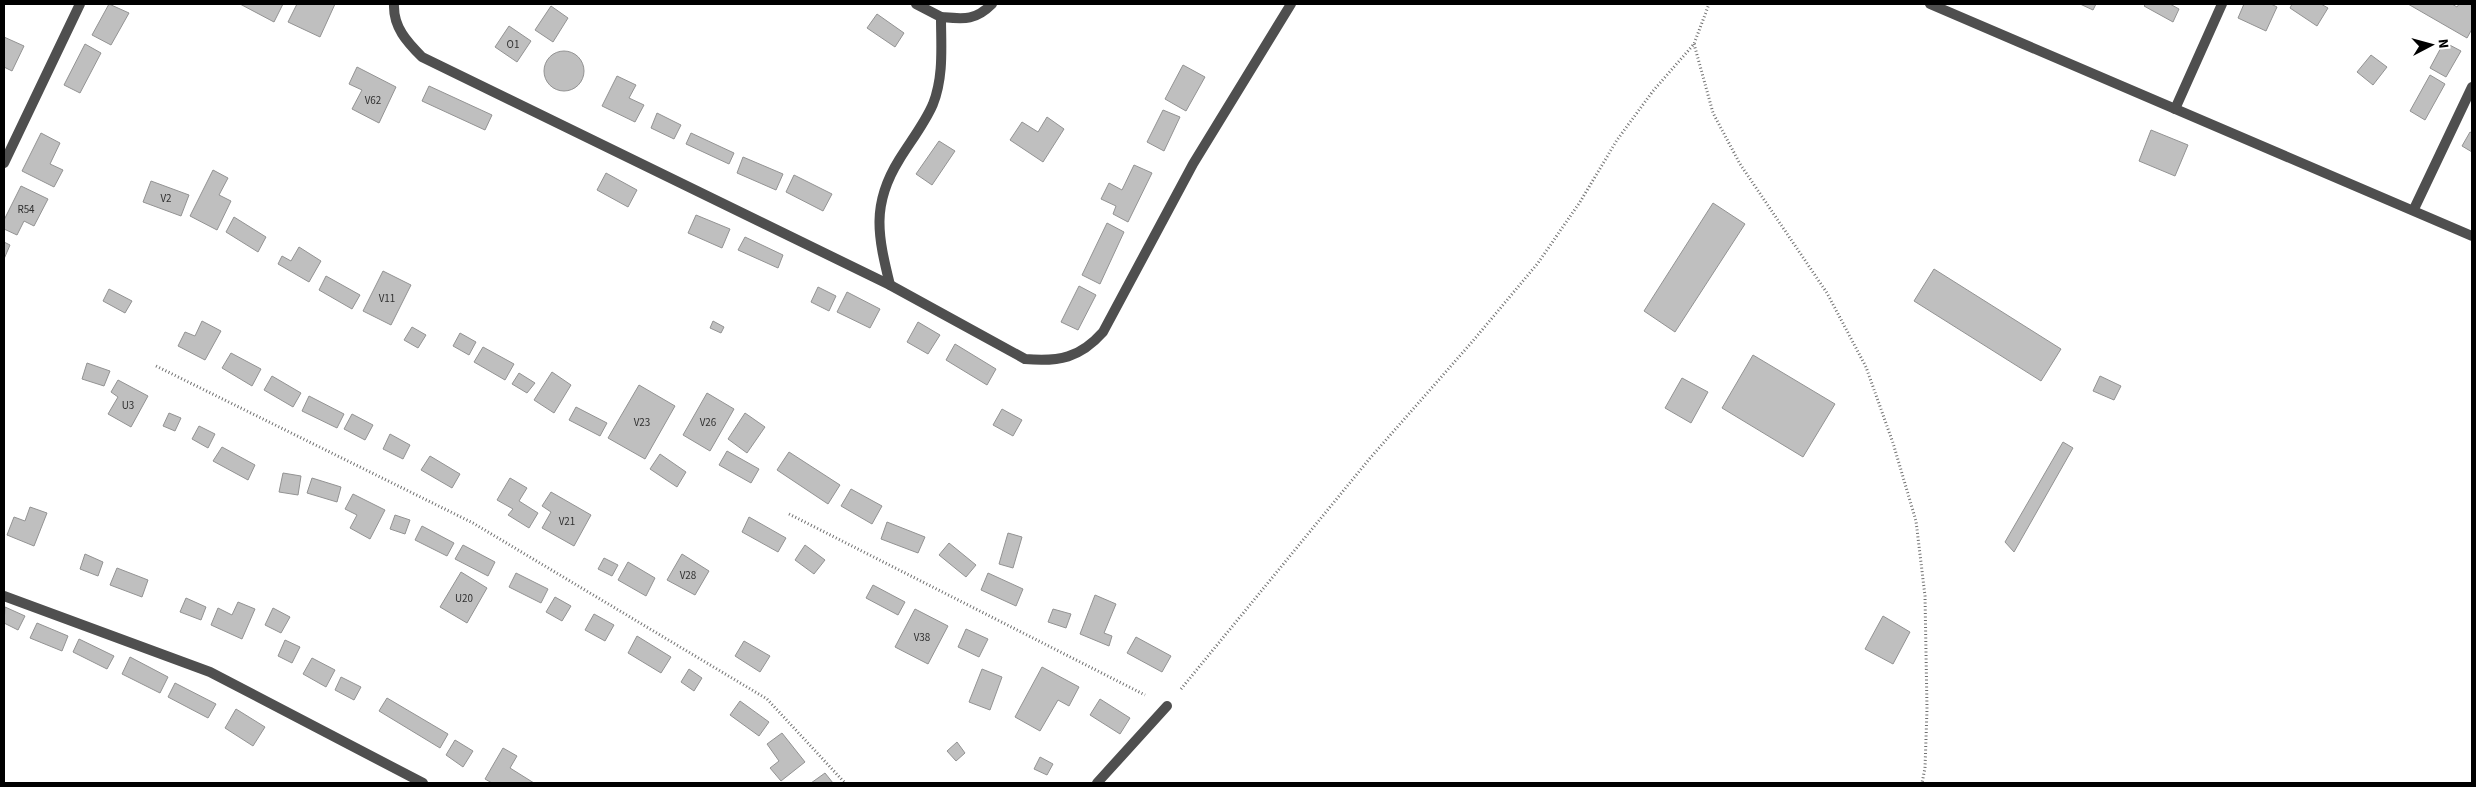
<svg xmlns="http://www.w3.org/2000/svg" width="2476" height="787" viewBox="0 0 2476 787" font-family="'Source Sans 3',sans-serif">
  <rect width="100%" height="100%" fill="#fff"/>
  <!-- building -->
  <g fill="#bfbfbf" stroke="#939393">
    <polygon points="109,4 129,13 111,45 92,35"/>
    <polygon points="240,4 283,4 274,22"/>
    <polygon points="297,4 335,4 320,37 288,22"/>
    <polygon points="2080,4 2096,4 2093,10"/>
    <polygon points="2146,4 2170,4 2179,9 2173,22 2144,6"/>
    <polygon points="2244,4 2271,4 2277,7 2266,31 2238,18"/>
    <polygon points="2292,4 2321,4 2328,8 2317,26 2290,8"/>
    <polygon points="2408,4 2452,4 2457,7 2459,4 2472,4 2472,29 2467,38"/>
    <polygon points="551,6 568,18 553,42 535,30"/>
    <polygon points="877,14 904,33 895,47 867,28"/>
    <polygon points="509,26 531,41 517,62 495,47"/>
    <polygon points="4,37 24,46 12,71 4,67"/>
    <polygon points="2444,42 2461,51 2446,77 2430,68"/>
    <polygon points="85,44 101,53 80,93 64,85"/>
    <circle cx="564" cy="71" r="20"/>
    <polygon points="2371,55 2387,67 2373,85 2357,72"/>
    <polygon points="1183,65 1205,77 1186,111 1165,99"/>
    <polygon points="357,67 396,87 379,123 352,109 362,90 349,84"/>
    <polygon points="2430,75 2445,84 2425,120 2410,111"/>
    <polygon points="617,76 636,85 629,98 644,105 635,122 602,106"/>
    <polygon points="429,86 492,115 485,130 422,101"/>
    <polygon points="1163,110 1180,117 1164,151 1147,142"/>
    <polygon points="657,113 681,125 674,139 651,128"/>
    <polygon points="1047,117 1064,129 1043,162 1010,140 1022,122 1038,132"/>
    <polygon points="2151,130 2188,145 2175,176 2139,161"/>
    <polygon points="2470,132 2472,133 2472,152 2462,146"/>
    <polygon points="41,133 60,143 50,164 63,170 54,187 22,171"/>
    <polygon points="691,133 734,153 729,164 686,144"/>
    <polygon points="939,141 955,151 932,185 916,174"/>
    <polygon points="743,157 783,174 776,190 737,173"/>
    <polygon points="1134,165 1152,173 1128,222 1113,214 1116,206 1101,199 1109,183 1122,190"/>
    <polygon points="213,170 228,178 219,195 231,201 217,230 190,216"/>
    <polygon points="606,173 637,190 628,207 597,190"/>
    <polygon points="794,175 832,194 823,211 786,192"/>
    <polygon points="151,181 189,195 181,216 143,202"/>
    <polygon points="21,186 48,199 34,226 24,221 17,235 4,229 4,220"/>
    <polygon points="1713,203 1745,224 1675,332 1644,311"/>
    <polygon points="696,215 730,229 722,248 688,233"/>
    <polygon points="234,217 266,237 258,252 226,232"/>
    <polygon points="1107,223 1124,232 1100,284 1082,275"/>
    <polygon points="745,237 783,255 778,268 738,250"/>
    <polygon points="4,242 10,245 4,259"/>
    <polygon points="299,247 321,261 309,282 278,264 282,256 291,261"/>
    <polygon points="1934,269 2061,349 2041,381 1914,301"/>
    <polygon points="383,271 411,285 391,325 363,311"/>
    <polygon points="326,276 360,295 352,309 319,290"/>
    <polygon points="1079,286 1096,295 1078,330 1061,322"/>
    <polygon points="818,287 836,296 829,311 811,302"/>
    <polygon points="109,289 132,301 125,313 103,301"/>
    <polygon points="847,292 880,309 870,328 837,312"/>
    <polygon points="202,321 221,331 205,360 178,346 185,332 195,336"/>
    <polygon points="713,321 724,327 721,333 710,328"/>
    <polygon points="918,322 940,335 928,354 907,342"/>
    <polygon points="412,327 426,335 418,348 404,340"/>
    <polygon points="460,333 476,342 469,355 453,346"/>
    <polygon points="955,344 996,369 987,385 946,360"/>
    <polygon points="483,347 514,364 505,380 474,362"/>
    <polygon points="231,353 261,369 252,386 222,368"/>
    <polygon points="1753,355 1835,404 1803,457 1722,408"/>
    <polygon points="87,363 110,371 104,386 82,379"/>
    <polygon points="552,372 571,385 554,413 534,400"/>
    <polygon points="519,373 535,383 527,393 512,384"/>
    <polygon points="272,376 301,393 293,407 264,390"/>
    <polygon points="2100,376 2121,386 2114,400 2093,391"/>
    <polygon points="1682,378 1708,392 1691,423 1665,408"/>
    <polygon points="118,380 148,396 131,427 108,414 118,397 111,392"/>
    <polygon points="639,385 675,406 645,459 608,438"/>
    <polygon points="707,393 734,409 710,451 683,435"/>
    <polygon points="309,396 344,414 337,428 302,411"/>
    <polygon points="576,407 607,423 600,436 569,420"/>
    <polygon points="1002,409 1022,420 1013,436 993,425"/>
    <polygon points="169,413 181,418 175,431 163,426"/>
    <polygon points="745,413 765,427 747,453 728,439"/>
    <polygon points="352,414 373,425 365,440 344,429"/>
    <polygon points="199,426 215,434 208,448 192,439"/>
    <polygon points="390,434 410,445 403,459 383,449"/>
    <polygon points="2063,442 2073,448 2014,552 2005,542"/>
    <polygon points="222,447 255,465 248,480 213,461"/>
    <polygon points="727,451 759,469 751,483 719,465"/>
    <polygon points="789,452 840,485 828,504 777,470"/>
    <polygon points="660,454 686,472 677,487 650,469"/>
    <polygon points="430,456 460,474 452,488 421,470"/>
    <polygon points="283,473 301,476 298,495 279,492"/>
    <polygon points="312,478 341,487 337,502 307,493"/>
    <polygon points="510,478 527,488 519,501 538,513 529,528 508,515 513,509 497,500"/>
    <polygon points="851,489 882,506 872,524 841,506"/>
    <polygon points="551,492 591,515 574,546 542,528 551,512 542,506"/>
    <polygon points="353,494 385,510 370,539 350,528 357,515 345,509"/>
    <polygon points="30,507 47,513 34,546 7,535 14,517 25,521"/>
    <polygon points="395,515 410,520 405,534 390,529"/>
    <polygon points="749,517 786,538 778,552 742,532"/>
    <polygon points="887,522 925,537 918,553 881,539"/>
    <polygon points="422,526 454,543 447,556 415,540"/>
    <polygon points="1008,533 1022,537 1013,568 999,564"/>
    <polygon points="949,543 976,565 966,577 939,555"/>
    <polygon points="463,545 495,562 488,576 455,559"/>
    <polygon points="805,545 825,560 814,574 795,560"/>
    <polygon points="85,554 103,562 98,576 80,569"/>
    <polygon points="682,554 709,571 695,595 667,580"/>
    <polygon points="604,558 618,565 612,576 598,569"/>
    <polygon points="628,562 655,578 646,596 618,580"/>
    <polygon points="117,568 148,580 142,597 110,585"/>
    <polygon points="461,572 487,588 467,623 440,607"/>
    <polygon points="516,573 548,589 541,603 509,587"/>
    <polygon points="988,573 1023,589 1016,606 981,590"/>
    <polygon points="873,585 905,602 898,615 866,598"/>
    <polygon points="1095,595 1116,604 1104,633 1112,636 1109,646 1080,634"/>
    <polygon points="555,597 571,606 562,621 546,612"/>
    <polygon points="186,598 206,607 201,620 180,612"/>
    <polygon points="238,602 255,609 242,639 211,625 218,608 232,615"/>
    <polygon points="5,607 25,616 18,630 4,623"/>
    <polygon points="273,608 290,617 281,633 265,625"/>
    <polygon points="915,609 948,626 928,664 895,647"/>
    <polygon points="1053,609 1071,614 1066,628 1048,622"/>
    <polygon points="594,614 614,625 605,641 585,630"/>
    <polygon points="1883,616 1910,632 1893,664 1865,649"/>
    <polygon points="37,623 68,636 62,651 30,638"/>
    <polygon points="966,629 988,639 979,657 958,647"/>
    <polygon points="637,636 671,657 661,673 628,653"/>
    <polygon points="1136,637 1171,656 1162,672 1127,653"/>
    <polygon points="79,639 114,656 107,669 73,652"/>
    <polygon points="285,640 300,647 292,663 278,656"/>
    <polygon points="744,641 770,656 760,672 735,656"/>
    <polygon points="130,657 168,677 160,693 122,674"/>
    <polygon points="312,658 335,670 326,687 303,674"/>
    <polygon points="1042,667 1079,687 1069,706 1058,700 1040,731 1015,717"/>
    <polygon points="689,669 702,678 694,691 681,682"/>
    <polygon points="982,669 1002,677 990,710 969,702"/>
    <polygon points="341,677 361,687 354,700 335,690"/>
    <polygon points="175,683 216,704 208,718 168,697"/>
    <polygon points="387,698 448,734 440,748 379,711"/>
    <polygon points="1100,699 1130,718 1120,734 1090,715"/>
    <polygon points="740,701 769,722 759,736 730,715"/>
    <polygon points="236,709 265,727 253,746 225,728"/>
    <polygon points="782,733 805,762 781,781 770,768 779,761 767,744"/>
    <polygon points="455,740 473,751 463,767 446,755"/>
    <polygon points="957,742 965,753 956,761 947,751"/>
    <polygon points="503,748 517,756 510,768 534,783 492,783 485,779"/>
    <polygon points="1040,757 1053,764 1047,775 1034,769"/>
    <polygon points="825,773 833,783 811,783"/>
  </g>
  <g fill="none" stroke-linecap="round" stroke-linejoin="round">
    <!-- path -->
    <g stroke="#717171" stroke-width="3" stroke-dasharray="1 2.5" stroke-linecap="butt">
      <polyline points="1694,44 1713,113 1740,164 1827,293 1866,367 1893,443 1916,521 1925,596 1927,709 1925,768 1922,783"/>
      <polyline points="156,366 473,523 767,699 845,783"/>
      <polyline points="789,514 1145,695"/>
      <polyline points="1181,689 1371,457 1472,342 1538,263 1580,202 1617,140 1653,91 1694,44 1709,4"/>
    </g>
    <!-- lane -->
    <polyline stroke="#4f4f4f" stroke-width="10" points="4,596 210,672 423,783"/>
    <!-- street -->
    <g stroke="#4f4f4f" stroke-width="10">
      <path d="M394 4C393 27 407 42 422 57L890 285 1025 359C1059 362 1080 358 1103 332L1193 164 1291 4"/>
      <polyline points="1930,4 2472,236"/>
      <path d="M941 17C964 19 975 21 992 4"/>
      <polyline points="2175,109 2222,4"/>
      <polyline points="4,163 80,4"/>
      <polyline points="2414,209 2472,87"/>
      <path d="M890 285C878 236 871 205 899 160 910 142 925 123 933 104 944 76 941 46 941 17L916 4"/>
      <polyline points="1097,783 1167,706"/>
    </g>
  </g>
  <g text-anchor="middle" stroke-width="4" stroke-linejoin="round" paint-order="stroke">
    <!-- number labels -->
    <g font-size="11" fill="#303030">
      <text x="513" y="48">O1</text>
      <text x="373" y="104">V62</text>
      <text x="166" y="202">V2</text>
      <text x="26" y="213">R54</text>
      <text x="387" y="302">V11</text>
      <text x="128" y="409">U3</text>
      <text x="642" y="426">V23</text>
      <text x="708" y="426">V26</text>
      <text x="567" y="525">V21</text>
      <text x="688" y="579">V28</text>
      <text x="464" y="602">U20</text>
      <text x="922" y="641">V38</text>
    </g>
  </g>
  <!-- border -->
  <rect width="2476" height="787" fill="none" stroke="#000000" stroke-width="10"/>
  <!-- north arrow -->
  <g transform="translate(2431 45) rotate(84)" stroke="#ffffff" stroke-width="4" paint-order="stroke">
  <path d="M0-4L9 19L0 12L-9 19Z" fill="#000000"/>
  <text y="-8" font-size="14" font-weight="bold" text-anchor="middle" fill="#000000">N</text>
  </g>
</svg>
